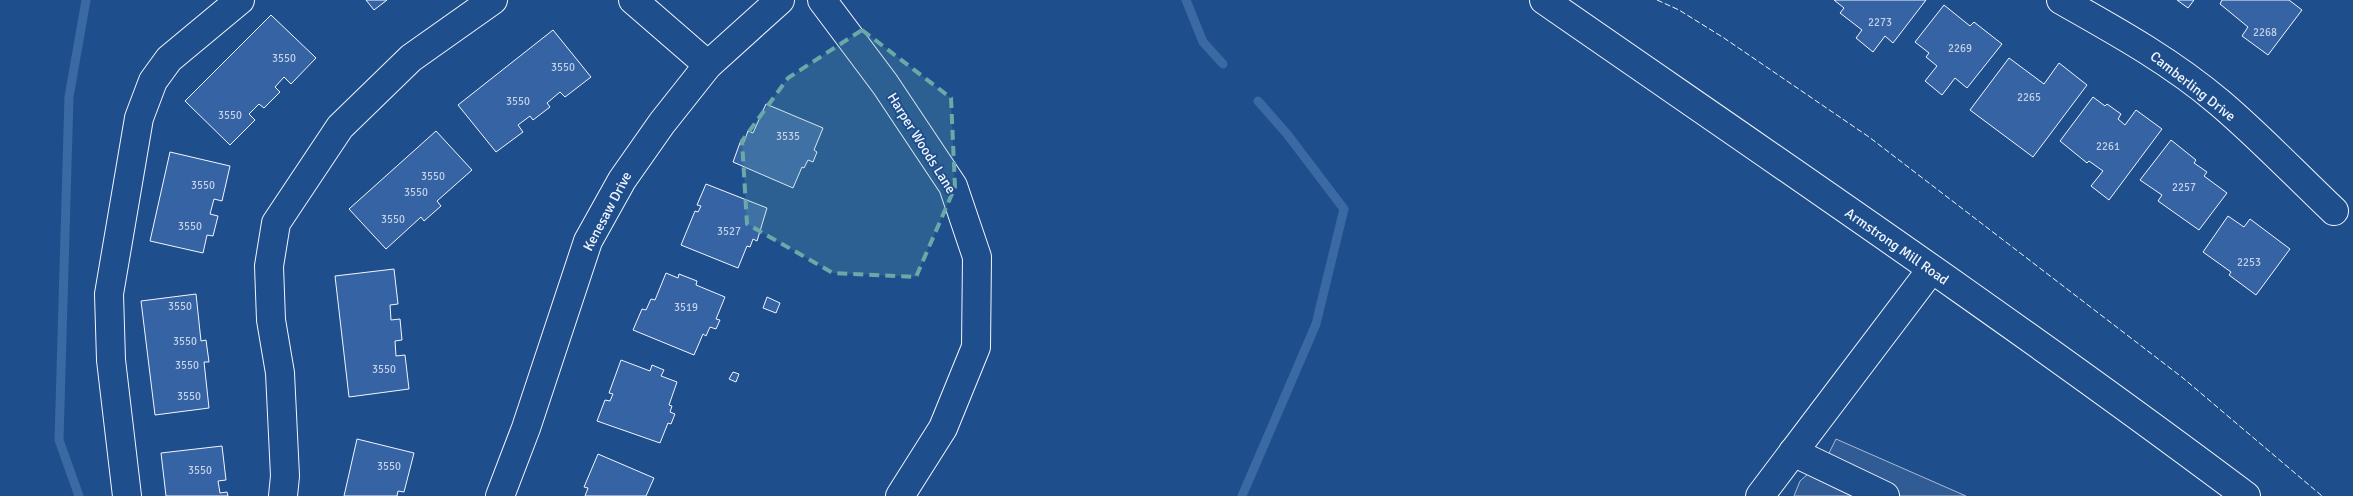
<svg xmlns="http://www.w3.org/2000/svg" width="2353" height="496" viewBox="0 0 2353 496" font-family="Signika,sans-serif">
  <rect width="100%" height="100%" fill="#1f4e8c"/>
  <!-- parking -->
  <polygon fill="#305b95" stroke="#a8bbd7" points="1836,439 1966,496 1794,496 1800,481 1827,457"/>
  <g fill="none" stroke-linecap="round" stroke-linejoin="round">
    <!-- stream -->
    <g stroke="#3b69a3" stroke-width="9">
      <polyline points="1186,0 1203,42 1223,64"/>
      <polyline points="79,496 59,440 69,97 86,0"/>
      <polyline points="1242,496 1316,324 1344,209 1287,134 1258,101"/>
    </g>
  </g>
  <!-- building -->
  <g fill="#3563a3" stroke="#f2f6ff">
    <polygon points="366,0 387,0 374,10"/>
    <polygon points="1834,0 1926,0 1893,43 1885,36 1873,52 1856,38 1862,30 1840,13 1844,8"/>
    <polygon points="2177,0 2194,0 2188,8"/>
    <polygon points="2222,0 2289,0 2302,10 2268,55 2242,36 2248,27 2220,4"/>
    <polygon points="1944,5 1970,26 1974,22 2002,44 1967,88 1955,78 1942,95 1925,81 1937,66 1926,57 1929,53 1915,42"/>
    <polygon points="271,15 316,58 291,84 284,77 275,87 280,92 264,108 259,104 249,114 255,120 230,145 185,101"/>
    <polygon points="553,30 591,77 565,97 560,92 547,103 550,107 533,120 530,116 518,125 523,132 496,152 458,105"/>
    <polygon points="2009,58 2044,84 2059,63 2087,85 2033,157 1970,110"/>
    <polygon points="2093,97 2105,106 2107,104 2121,114 2118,119 2125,125 2136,110 2162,129 2109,200 2091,186 2103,171 2089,161 2087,163 2060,141"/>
    <polygon points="766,104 823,128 814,150 817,152 813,162 808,160 804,168 802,167 793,188 733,162 741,140 744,142 748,131 753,133"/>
    <polygon points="436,131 472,170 437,201 441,206 424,221 421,217 386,249 349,209"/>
    <polygon points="2171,140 2196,160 2194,163 2207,172 2204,176 2227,193 2199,230 2158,201 2162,195 2140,180"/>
    <polygon points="170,152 230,166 222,201 214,199 210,214 218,216 213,236 207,235 203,253 150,241"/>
    <polygon points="706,184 767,208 757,241 753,239 750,247 747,246 738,268 681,245 695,211 698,212 701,206 697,205"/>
    <polygon points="2228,216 2244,227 2250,219 2290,249 2256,295 2229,275 2231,272 2203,252"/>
    <polygon points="394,269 398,304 390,305 391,320 400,319 402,340 395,341 396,356 405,355 409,389 349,397 335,276"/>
    <polygon points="666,273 678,278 679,274 697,281 696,285 725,297 716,319 720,320 716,329 710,327 706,336 703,334 694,355 633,330 642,309 646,310 651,299 655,300"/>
    <polygon points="196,294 201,341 206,340 209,362 204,362 209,408 155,415 141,301"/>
    <polygon points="767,297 780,303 776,313 763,308"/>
    <polygon points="621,360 650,371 652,365 664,370 661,376 677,382 669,405 672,406 670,412 675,414 671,424 668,423 660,443 597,421 605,400 610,401 613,394 609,393"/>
    <polygon points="733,372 739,374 736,382 729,379"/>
    <polygon points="357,439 414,453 404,492 398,491 397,496 344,496"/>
    <polygon points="222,446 226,480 218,481 220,493 227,492 228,496 166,496 161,453"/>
    <polygon points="598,454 654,478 646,496 585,496 588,488 584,487"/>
  </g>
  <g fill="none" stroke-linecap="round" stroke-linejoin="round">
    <!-- minor casing -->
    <g stroke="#f2f6ff" stroke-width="30">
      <g id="minor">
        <polyline points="633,0 708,65"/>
        <polyline points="822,0 885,84 953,186 977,257 976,347 943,428 900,496"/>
        <path d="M1544 0C1779 163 2017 324 2246 496"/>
        <path d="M2061 0C2116 31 2172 62 2220 103 2260 137 2296 175 2334 211"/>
        <polyline points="1793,452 1885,496"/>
        <polyline points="127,496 111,360 109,294 139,118 153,81 169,59 240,0"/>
        <polyline points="283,496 285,476 280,373 271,320 269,266 276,223 340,127 411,58 493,0"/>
        <polyline points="500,496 526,428 588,241 622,180 662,123 708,65 780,0"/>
        <polyline points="1760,496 1931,270"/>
      </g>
    </g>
    <!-- minor -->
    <use href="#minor" stroke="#1f4e8c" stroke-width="28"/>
    <!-- fence -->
    <polyline stroke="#f2f6ff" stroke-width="1" stroke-dasharray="6 2.5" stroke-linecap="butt" points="1657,0 1679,10 1724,38 1869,137 2183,378 2322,496"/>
  </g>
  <!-- marked area -->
  <path fill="#6aa9a8" fill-opacity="0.2" stroke="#6aa9a8" stroke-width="4" stroke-dasharray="10 6" stroke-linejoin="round" d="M862 30 951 98 955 187 916 277 833 273 747 224 742 141 788 78Z"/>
  <g text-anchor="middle" stroke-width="4" stroke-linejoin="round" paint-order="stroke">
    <!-- number labels -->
    <g font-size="11" fill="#c3d1e8">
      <text x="1880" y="26">2273</text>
      <text x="2265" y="36">2268</text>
      <text x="1960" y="52">2269</text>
      <text x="284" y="62">3550</text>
      <text x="563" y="71">3550</text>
      <text x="2029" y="101">2265</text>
      <text x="518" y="105">3550</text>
      <text x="230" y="119">3550</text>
      <text x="788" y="140">3535</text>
      <text x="2108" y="150">2261</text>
      <text x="433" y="180">3550</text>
      <text x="203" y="189">3550</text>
      <text x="2184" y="191">2257</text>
      <text x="416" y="196">3550</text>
      <text x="393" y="223">3550</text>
      <text x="190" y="230">3550</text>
      <text x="729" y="235">3527</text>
      <text x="2249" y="266">2253</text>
      <text x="180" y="310">3550</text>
      <text x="686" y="311">3519</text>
      <text x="185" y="345">3550</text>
      <text x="187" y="369">3550</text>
      <text x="384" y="373">3550</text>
      <text x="189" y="400">3550</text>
      <text x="389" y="470">3550</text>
      <text x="200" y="474">3550</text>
    </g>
    <!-- street labels -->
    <g font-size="14" fill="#f2f6ff" stroke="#1f4e8c">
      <text transform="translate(2193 86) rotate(38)" y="5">Camberling Drive</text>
      <text transform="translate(922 143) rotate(58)" y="5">Harper Woods Lane</text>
      <text transform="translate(607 211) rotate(-62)" y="5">Kenesaw Drive</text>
      <text transform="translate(1897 246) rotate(35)" y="5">Armstrong Mill Road</text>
    </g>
  </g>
</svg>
